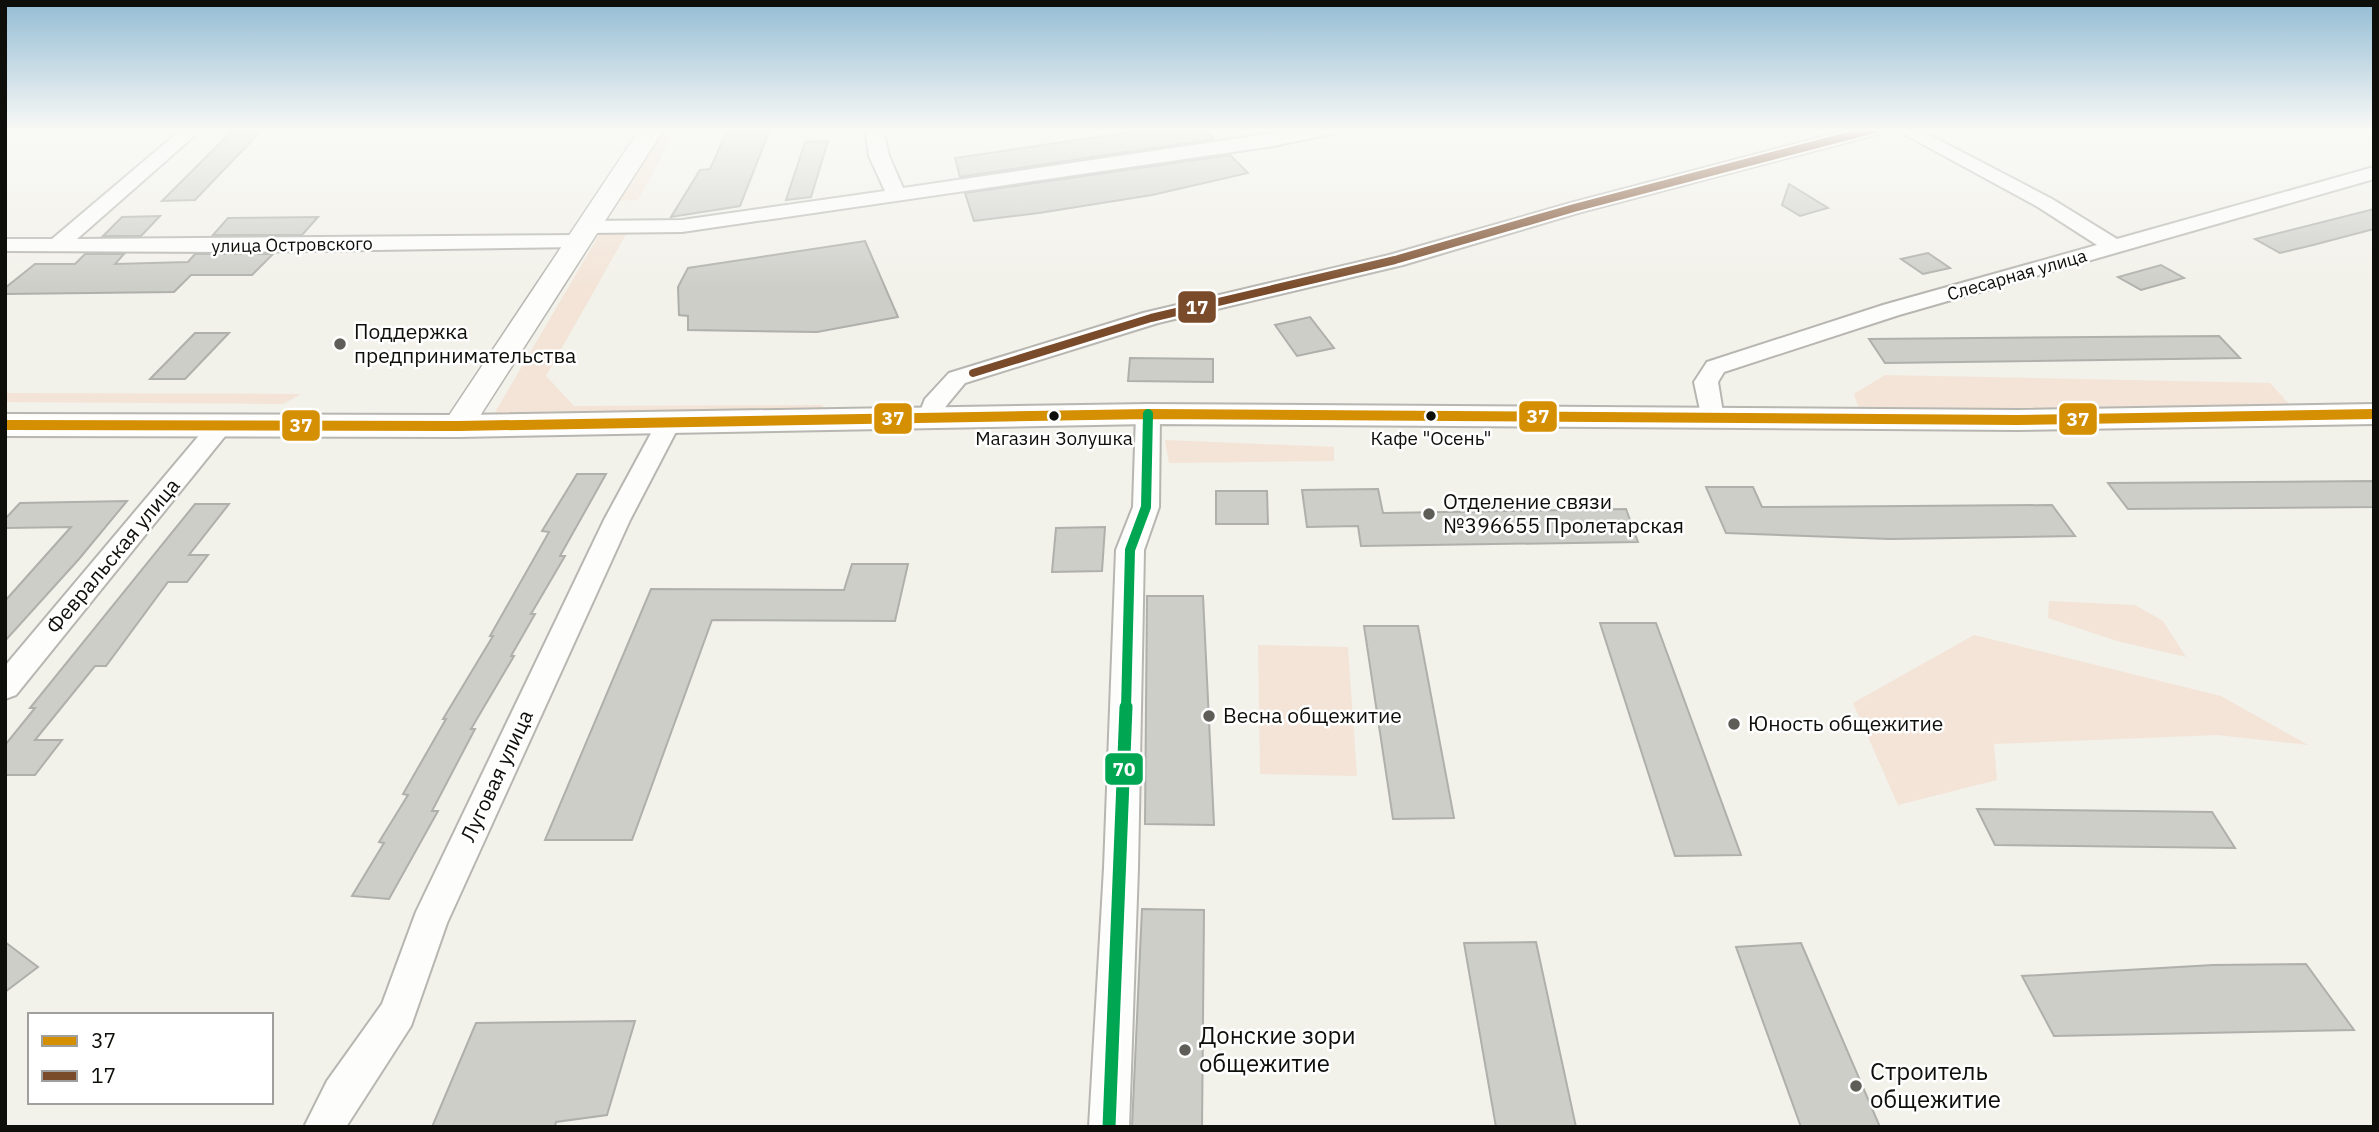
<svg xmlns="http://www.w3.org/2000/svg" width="2379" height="1132" viewBox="0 0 2379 1132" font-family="'IBM Plex Sans',sans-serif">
  <rect width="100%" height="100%" fill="#f2f1ea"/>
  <!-- green -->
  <g fill="#f3e4d7">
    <polygon points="657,129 676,129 638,200 614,201"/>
    <polygon points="633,222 546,376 574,406 823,405 821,416 494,414 606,223"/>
    <polygon points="1885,375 2270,383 2291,406 1861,415 1854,394"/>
    <polygon points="5,393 301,394 283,404 5,402"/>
    <polygon points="1165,440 1334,447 1334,461 1169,463"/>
    <polygon points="2049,601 2135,605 2163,621 2186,657 2117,641 2048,618"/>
    <polygon points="1974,635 2221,696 2308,745 2217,735 1994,744 1997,780 1898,805 1853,703"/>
    <polygon points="1258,645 1348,647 1357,776 1260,774"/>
  </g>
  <!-- building -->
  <g fill="#cecec9" stroke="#afb0ab" stroke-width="2">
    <polygon points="234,129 263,129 195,200 162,201"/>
    <polygon points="728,129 770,129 740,206 671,217 700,170 710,169"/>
    <polygon points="1152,129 1204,129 1214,139 960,177 955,158"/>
    <polygon points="828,141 811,197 786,200 805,142"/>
    <polygon points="1230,155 1248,173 1152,195 1039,213 974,221 965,193"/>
    <polygon points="1789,184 1828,208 1800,216 1782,205"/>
    <polygon points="2374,209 2374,229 2313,245 2280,253 2255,239"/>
    <polygon points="160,216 141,236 103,236 122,217"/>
    <polygon points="318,217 302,235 213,235 228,218"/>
    <polygon points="865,241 898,317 817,332 688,330 688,316 679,315 678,287 688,268"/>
    <polygon points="1928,253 1950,268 1923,274 1901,259"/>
    <polygon points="85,254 124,254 115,264 188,262 195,254 273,254 252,275 191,275 174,292 5,294 5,288 35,264 75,264"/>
    <polygon points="2161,265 2184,278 2141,290 2118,277"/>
    <polygon points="1310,317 1334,348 1297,356 1275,325"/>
    <polygon points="195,333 229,333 185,379 150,379"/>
    <polygon points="2219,336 2240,358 1885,363 1869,339"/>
    <polygon points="1130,358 1213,359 1213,382 1128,381"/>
    <polygon points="577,474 606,474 560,556 565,556 531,614 535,614 511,656 514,656 471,729 475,729 432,811 438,811 389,899 352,896 384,843 379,842 408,795 403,794 446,719 443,719 493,636 490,636 549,532 542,531"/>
    <polygon points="2374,481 2374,507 2128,509 2108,483"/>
    <polygon points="1706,487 1753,487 1762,507 2052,505 2075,536 1890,539 1726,533"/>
    <polygon points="1378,489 1383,513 1626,509 1638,542 1361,546 1358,526 1307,527 1302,490"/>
    <polygon points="1216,491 1267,491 1268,524 1216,524"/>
    <polygon points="127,501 79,559 5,641 5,601 71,527 5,528 5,519 20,503"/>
    <polygon points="195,504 229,504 189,555 208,555 187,582 168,582 106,666 95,666 35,740 62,740 35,775 5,775 5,745 35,708 30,708"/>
    <polygon points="1105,527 1102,571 1052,572 1056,528"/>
    <polygon points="852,564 908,564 895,621 712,620 632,840 545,840 651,589 844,590"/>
    <polygon points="1147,596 1203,596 1214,825 1145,824"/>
    <polygon points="1600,623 1656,623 1741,855 1675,856"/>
    <polygon points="1364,626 1418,626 1454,818 1393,819"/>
    <polygon points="1977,809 2212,812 2235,848 1995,845"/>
    <polygon points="1142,909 1204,910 1202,1127 1132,1127"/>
    <polygon points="5,942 38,967 5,992"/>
    <polygon points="1536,942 1576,1127 1496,1127 1464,943"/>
    <polygon points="1801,943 1880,1127 1801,1127 1736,947"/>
    <polygon points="2306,964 2354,1030 2054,1036 2022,976 2213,965"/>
    <polygon points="635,1021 607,1115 556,1122 555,1127 432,1127 476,1023"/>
  </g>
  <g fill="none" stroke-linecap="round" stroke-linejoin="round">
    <!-- minor casing -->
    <g stroke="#b7b6b1" stroke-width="4">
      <g id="minor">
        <polygon points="182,129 202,129 77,239 579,235 589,241 579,247 234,252 5,251 5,239 52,239"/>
        <polygon points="865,129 883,129 889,156 903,188 1300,129 1336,129 1334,133 1274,146 682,232 589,233 579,227 589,221 682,220 885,191 869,156"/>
        <polygon points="1853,129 1884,129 1882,133 1581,212 1403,265 1158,323 965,383 946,406 938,424 920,424 917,419 925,399 949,373 1143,313 1389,255 1567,204"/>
        <polygon points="1895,129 1918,129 2052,199 2117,239 2374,167 2374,179 1899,315 1724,372 1718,382 1724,419 1721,424 1703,424 1694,382 1707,362 1883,305 2097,245 2038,207"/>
        <polygon points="1148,406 1157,409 1160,414 1159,507 1144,550 1138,868 1129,1127 1089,1127 1104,868 1116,550 1133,507 1136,414 1139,409"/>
        <polygon points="668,416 677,419 680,424 630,520 447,923 411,1026 346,1127 304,1127 327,1081 382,1004 416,912 604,520 656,424 659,419"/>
        <polygon points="221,417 230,420 233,425 230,430 16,695 5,699 5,666 212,420"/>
      </g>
    </g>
    <!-- tertiary casing -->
    <g stroke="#b7b6b1" stroke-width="3">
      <polygon id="tertiary" points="640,129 664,129 469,433 458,436 447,433 442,426"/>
    </g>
    <!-- secondary casing -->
    <g stroke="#b7b6b1" stroke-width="4">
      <polygon id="secondary" points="1148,404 2017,410 2374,404 2374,424 2017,430 1148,424 458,437 5,436 5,414 458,415"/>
    </g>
    <!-- minor -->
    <use href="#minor" fill="#fdfdfc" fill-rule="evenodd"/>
    <!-- tertiary -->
    <use href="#tertiary" fill="#fdfdfc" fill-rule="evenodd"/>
    <!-- secondary -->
    <use href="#secondary" fill="#fdfdfc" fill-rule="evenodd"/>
    <!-- bus-1 casing -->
    <g stroke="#fff" stroke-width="16">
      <polyline id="bus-1" points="5,425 458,426 1148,414 2017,420 2374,414"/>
    </g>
    <!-- bus-2 casing -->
    <g stroke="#fff" stroke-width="12">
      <polyline id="bus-2" points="973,373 1151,318 1395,260 1574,208 1875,129"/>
    </g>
    <!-- bus-3-far1 casing -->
    <g stroke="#fff" stroke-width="16">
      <polyline id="bus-3-far1" points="1126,709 1130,550 1146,507 1148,414"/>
    </g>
    <!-- bus-3 casing -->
    <g stroke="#fff" stroke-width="18">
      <polyline id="bus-3" points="1109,1127 1126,707"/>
    </g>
    <!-- bus-1 -->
    <use href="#bus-1" stroke="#d48f02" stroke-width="10"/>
    <!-- bus-2 -->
    <use href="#bus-2" stroke="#7a4b2a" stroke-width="8"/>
    <!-- bus-3-far1 -->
    <use href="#bus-3-far1" stroke="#00a651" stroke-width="10"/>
    <!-- bus-3 -->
    <use href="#bus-3" stroke="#00a651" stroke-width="13"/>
  </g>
  <!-- sky -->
  <linearGradient id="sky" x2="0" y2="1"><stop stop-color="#93bcd4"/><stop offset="0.45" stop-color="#f9f9f6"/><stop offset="1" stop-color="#f9f9f6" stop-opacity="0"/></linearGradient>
  <rect width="2379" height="288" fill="url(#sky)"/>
  <!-- markers -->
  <g fill="#5e5d58" stroke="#fff" stroke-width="2.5">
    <circle cx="340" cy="344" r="7"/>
    <circle cx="1429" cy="514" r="7"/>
    <circle cx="1209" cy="716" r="7"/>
    <circle cx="1734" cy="724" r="7"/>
    <circle cx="1185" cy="1050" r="7"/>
    <circle cx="1856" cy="1086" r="7"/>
  </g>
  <g fill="#0e0e0a" stroke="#fff" stroke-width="2.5">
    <circle cx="1054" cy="416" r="6"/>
    <circle cx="1431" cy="416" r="6"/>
  </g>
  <g text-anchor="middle" stroke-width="5" stroke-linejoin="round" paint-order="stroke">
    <!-- far-street labels -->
    <g font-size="18" fill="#0e0e0a" stroke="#fff">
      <text transform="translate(292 245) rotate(-1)" y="6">улица Островского</text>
      <text transform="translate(2017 275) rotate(-16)" y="6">Слесарная улица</text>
    </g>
    <!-- bus labels -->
    <g font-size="19" fill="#0e0e0a" stroke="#fff">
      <text x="1054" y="445">Магазин Золушка</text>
      <text x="1431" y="445">Кафе "Осень"</text>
    </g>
    <!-- poi labels -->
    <g font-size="21" fill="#0e0e0a" stroke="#fff" text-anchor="start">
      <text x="354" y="339">Поддержка<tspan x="354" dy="24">предпринимательства</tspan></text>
      <text x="1443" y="509">Отделение связи<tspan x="1443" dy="24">№396655 Пролетарская</tspan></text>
      <text x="1223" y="723">Весна общежитие</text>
      <text x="1748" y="731">Юность общежитие</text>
    </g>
    <!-- street labels -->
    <g font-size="21" fill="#0e0e0a" stroke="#fff">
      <text transform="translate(113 556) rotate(-50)" y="7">Февральская улица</text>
      <text transform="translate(497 776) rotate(-65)" y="7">Луговая улица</text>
    </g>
    <!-- near-poi labels -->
    <g font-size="24" fill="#0e0e0a" stroke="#fff" text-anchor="start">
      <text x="1199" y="1044">Донские зори<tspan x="1199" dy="28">общежитие</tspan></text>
      <text x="1870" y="1080">Строитель<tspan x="1870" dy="28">общежитие</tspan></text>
    </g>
  </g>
  <g stroke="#fff" stroke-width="2.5">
    <rect x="1177" y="290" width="40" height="34" rx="7" fill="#7a4b2a"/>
    <rect x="1518" y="400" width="40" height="33" rx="7" fill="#d48f02"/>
    <rect x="873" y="402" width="40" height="33" rx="7" fill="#d48f02"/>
    <rect x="2058" y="402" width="40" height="34" rx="7" fill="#d48f02"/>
    <rect x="281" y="409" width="40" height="33" rx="7" fill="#d48f02"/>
    <rect x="1104" y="752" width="40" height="34" rx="7" fill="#00a651"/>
  </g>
  <g font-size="19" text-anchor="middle" font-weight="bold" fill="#fff">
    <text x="1197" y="314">17</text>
    <text x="1538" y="423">37</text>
    <text x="893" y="425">37</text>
    <text x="2078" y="426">37</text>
    <text x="301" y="432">37</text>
    <text x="1124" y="776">70</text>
  </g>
  <!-- border -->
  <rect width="2379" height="1132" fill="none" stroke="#0e0e0a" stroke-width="14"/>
  <!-- legend -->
  <rect x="28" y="1013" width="245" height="91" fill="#ffffff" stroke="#9f9f9d" stroke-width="2"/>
  <rect x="42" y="1036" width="35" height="10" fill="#d48f02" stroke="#9f9f9d" stroke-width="2"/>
  <text x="91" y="1048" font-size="21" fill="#0e0e0a">37</text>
  <rect x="42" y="1071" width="35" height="10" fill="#7a4b2a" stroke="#9f9f9d" stroke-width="2"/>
  <text x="91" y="1083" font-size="21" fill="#0e0e0a">17</text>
</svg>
